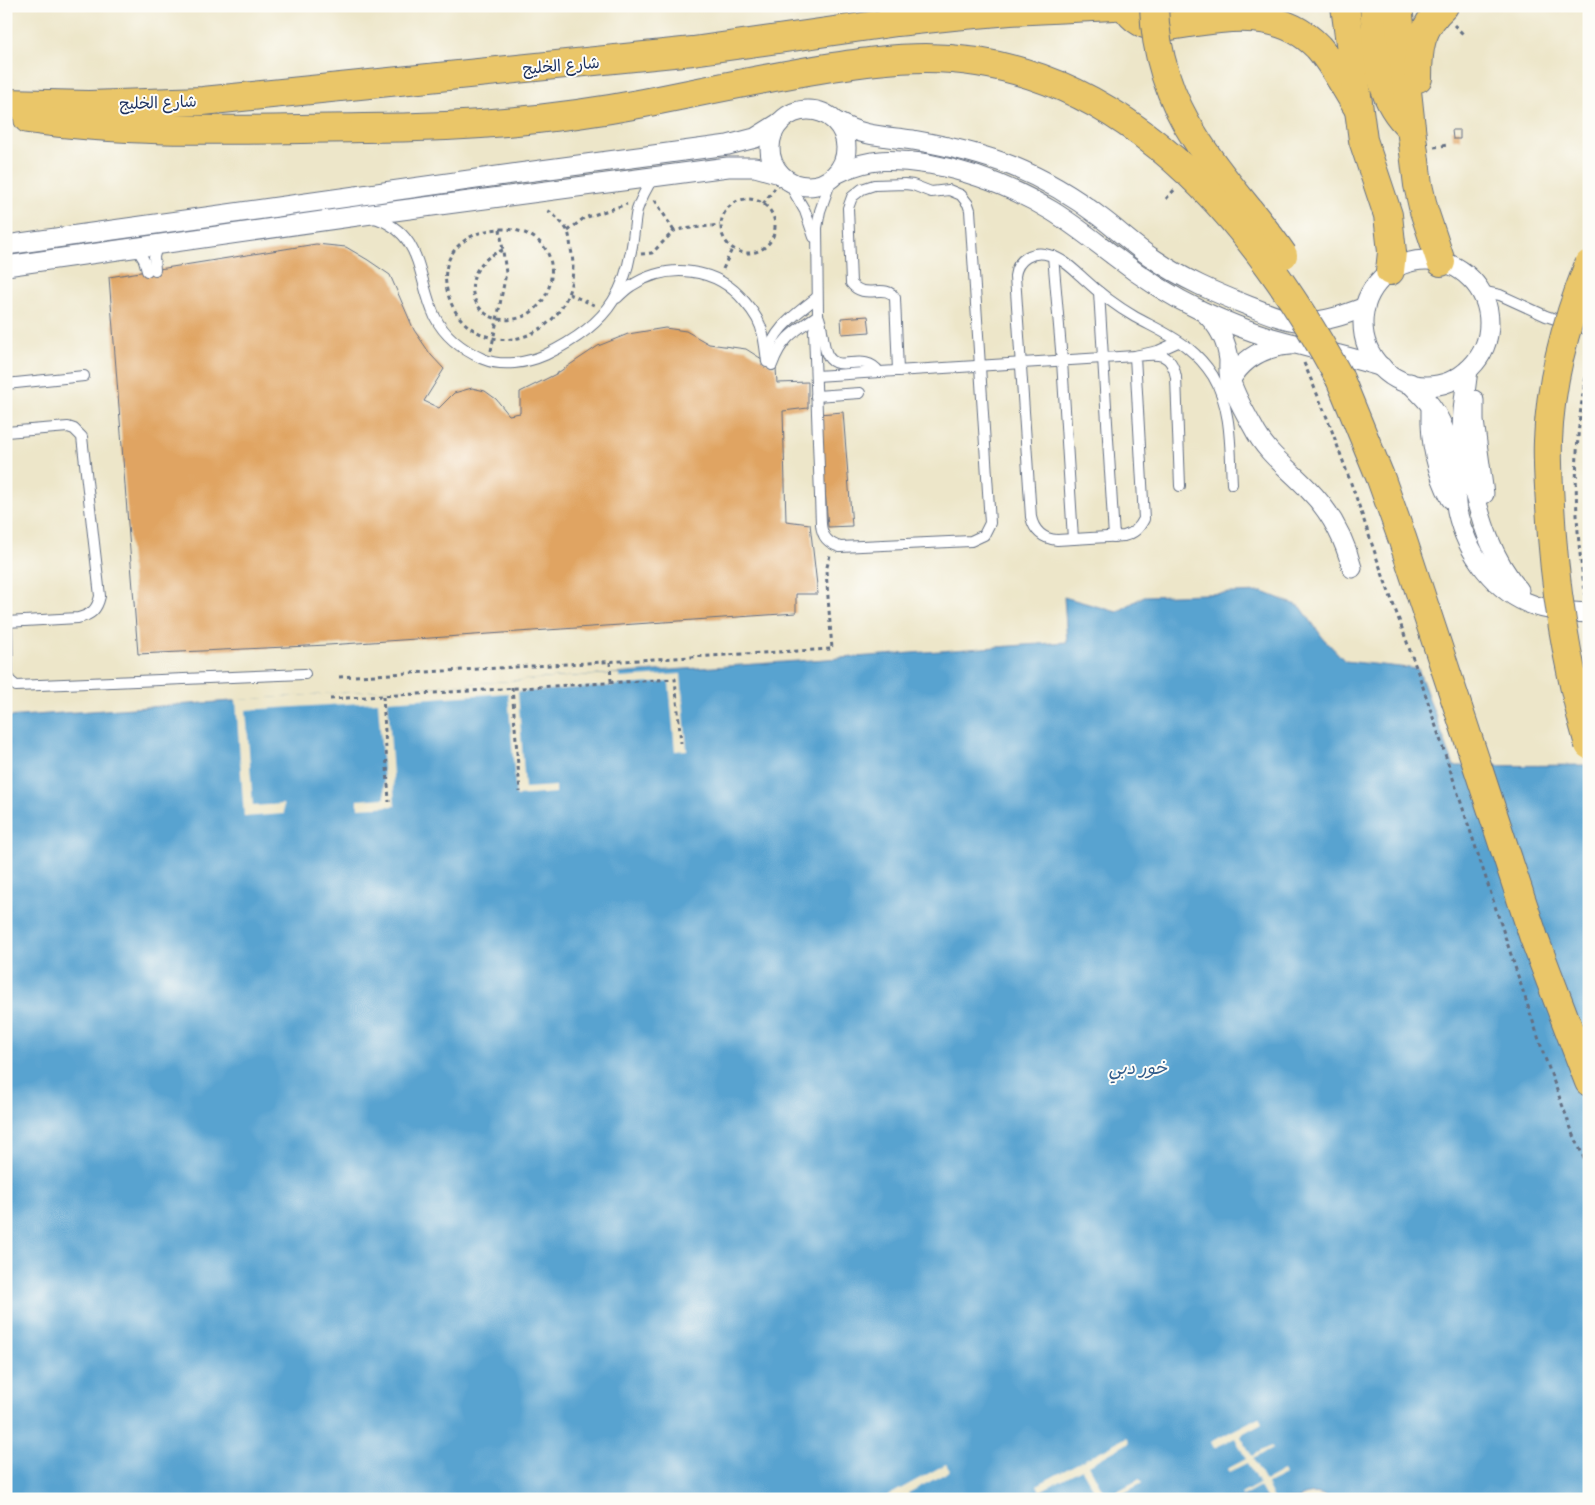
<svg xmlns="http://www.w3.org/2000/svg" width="1595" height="1505" viewBox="0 0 1595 1505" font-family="'Indie Flower','Playpen Sans Arabic',sans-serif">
  <rect width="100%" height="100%" fill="#fdfcf7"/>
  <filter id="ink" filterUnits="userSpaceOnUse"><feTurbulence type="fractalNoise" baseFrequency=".02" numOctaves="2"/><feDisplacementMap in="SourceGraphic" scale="10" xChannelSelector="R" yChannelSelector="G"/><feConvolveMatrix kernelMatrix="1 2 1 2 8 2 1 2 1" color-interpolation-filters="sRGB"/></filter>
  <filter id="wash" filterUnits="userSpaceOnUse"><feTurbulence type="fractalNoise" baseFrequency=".0096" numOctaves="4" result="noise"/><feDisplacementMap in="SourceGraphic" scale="20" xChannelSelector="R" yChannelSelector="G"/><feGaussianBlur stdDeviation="1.12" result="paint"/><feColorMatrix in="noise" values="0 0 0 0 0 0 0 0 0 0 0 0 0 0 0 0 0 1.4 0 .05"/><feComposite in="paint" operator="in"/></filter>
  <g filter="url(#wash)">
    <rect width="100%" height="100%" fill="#ede6c9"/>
    <!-- water -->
    <path fill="#58a3d0" stroke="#3a6997" d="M1263 592 1301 607 1323 638 1345 661 1418 669 1454 766 1589 765V1499H1332C1320 1493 1312 1491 1300 1497V1499H6V717L1067 642 1064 597 1117 612 1144 596Z"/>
    <!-- pier -->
    <g fill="#ede6c9">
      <polygon points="611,674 619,674 620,678 681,674 687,750 675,751 669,682 518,692 525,788 556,786 556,793 516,796 508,693 388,701 395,806 358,808 358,800 385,798 378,702 246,710 253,806 283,804 284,814 244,817 236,700"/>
      <polygon points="1259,1417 1262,1423 1240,1435 1252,1456 1270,1446 1272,1449 1253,1459 1265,1481 1283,1471 1285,1475 1267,1484 1274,1499 1267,1499 1260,1487 1242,1497 1241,1494 1259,1484 1247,1463 1229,1472 1227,1469 1246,1459 1235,1438 1214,1448 1211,1442"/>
      <polygon points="1127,1437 1130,1442 1089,1465 1106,1497 1140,1479 1142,1483 1113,1499 1099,1499 1082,1469 1040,1491 1037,1485"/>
      <polygon points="946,1464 950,1471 908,1493 911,1499 882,1499"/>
    </g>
    <g id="blocks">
      <!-- building -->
      <g fill="#e0a462">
        <polygon points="1452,130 1460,130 1460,139 1453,139"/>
        <polygon points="316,244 346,247 368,260 390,275 414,330 431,355 444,369 424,401 439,408 454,393 472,388 485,391 496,399 509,415 520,413 520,392 556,374 598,346 628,334 665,328 686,331 709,344 746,349 776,368 777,383 808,382 808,408 783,411 786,521 810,524 818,594 796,594 796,613 328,645 138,654 109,277"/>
        <polygon points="868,316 870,332 842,334 841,318"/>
        <polygon points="843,412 852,526 828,527 819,414"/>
      </g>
    </g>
  </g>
  <g filter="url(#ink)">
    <use href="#blocks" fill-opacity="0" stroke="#646f83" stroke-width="1"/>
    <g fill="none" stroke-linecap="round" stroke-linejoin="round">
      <!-- service casing -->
      <g stroke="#646f83" stroke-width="12">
        <g id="service">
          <polyline points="787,180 805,211 814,237"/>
          <path d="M831 180 820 211 817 228 818 315 814 330 821 524C822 537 828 543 840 547L971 541 984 535 990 523 970 210 968 204 961 195 949 190 931 192 913 185 905 184 874 185 862 189 852 197 848 208 851 283C864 301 886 282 895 298L898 371"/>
          <path d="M372 217C425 233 416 277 435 317 445 337 463 350 483 359 502 367 527 363 545 355 570 343 598 325 613 301 622 287 628 268 631 251 634 238 634 224 637 210 641 198 647 187 654 176"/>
          <polyline points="136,247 144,260 147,271"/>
          <polyline points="1053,256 1062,361 1073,539"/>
          <polyline points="155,270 154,257 157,245"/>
          <polyline points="1480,291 1500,295 1546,316 1589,330"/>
          <polyline points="1099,292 1114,537"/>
          <path d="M617 298C621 294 626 289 631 286 668 262 717 267 745 302 753 311 761 323 763 335 765 344 766 353 767 362"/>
          <path d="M818 315C824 328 822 347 828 356 838 374 865 351 879 372"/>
          <path d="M768 355C773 328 797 314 817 297"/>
          <path d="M772 365C782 337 795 331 818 315"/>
          <polyline points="816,376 1135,356 1158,351 1178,342"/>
          <polyline points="6,384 84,376"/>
          <polyline points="816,396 860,393"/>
          <path d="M6 432 68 427 74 429 82 437 100 596C97 610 91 615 78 618L6 622"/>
          <path d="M1180 486 1176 377C1171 350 1156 354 1135 356L1144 519C1139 529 1134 533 1124 536L1057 540C1043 539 1034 531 1031 517L1015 276C1017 259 1033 250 1049 255 1062 258 1073 269 1083 278 1099 293 1116 306 1135 317 1153 327 1172 335 1188 348 1198 356 1206 365 1213 376 1232 408 1230 448 1232 484"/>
          <polyline points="7,622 8,675 9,680 16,686 305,674"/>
        </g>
      </g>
      <!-- minor casing -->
      <g stroke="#646f83" stroke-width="21">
        <g id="minor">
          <circle cx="808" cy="148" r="38"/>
          <path d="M837 122C864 137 884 136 913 140 947 146 980 153 1012 166 1044 179 1073 196 1100 217 1119 231 1135 247 1154 259 1183 279 1216 293 1249 306 1267 313 1287 322 1307 322 1328 321 1346 314 1365 307"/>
          <path d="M838 173C870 157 894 159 929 164 973 172 1014 188 1052 211 1073 224 1093 240 1113 255 1141 277 1170 296 1202 311 1224 321 1246 330 1269 337 1307 348 1345 355 1382 367"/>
          <polyline points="6,245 519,173 728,145 755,138 779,123"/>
          <circle cx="1426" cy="323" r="63"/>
          <polyline points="6,266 364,215 728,167 755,167 780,174"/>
          <path d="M1205 313C1218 325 1227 342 1229 360 1229 367 1228 376 1231 382 1236 397 1245 413 1253 427 1266 453 1288 468 1308 489 1331 512 1344 537 1352 568"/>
          <path d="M1468 370C1464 401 1459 427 1465 459 1478 505 1486 552 1519 590"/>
          <path d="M1230 381C1243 358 1264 347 1290 345"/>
          <path d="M1410 383C1417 391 1425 398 1431 406 1447 427 1452 455 1455 481 1456 491 1455 501 1457 511 1466 552 1495 593 1536 606 1553 611 1571 612 1589 613"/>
          <polyline points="1474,400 1474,421 1484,494"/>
          <path d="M1431 410C1430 441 1436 471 1451 499"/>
        </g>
      </g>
      <!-- primary casing -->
      <g stroke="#646f83" stroke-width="30">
        <g id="primary">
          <path d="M1125 6C1134 21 1146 27 1162 27 1215 20 1276 3 1318 47 1334 65 1345 88 1358 108"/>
          <polyline points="1345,6 1363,140 1388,215 1392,252 1390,271"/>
          <path d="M1374 6C1378 51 1375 96 1411 128"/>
          <polyline points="1398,6 1411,128 1418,185 1424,211 1441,262"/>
          <path d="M1418 78C1418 48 1420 28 1444 6"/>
          <polyline points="6,103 89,105 203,101 693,51 897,22 953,16 1010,11 1114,6"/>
          <path d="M28 119C139 135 252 129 364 128"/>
          <polyline points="1340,379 1381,479 1402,538 1534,938 1589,1082"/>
        </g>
      </g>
      <!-- path -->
      <g stroke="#646f83" stroke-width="3" stroke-dasharray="4 4" stroke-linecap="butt">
        <polyline points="1454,25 1464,35"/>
        <polyline points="1434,147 1448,145"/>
        <circle cx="748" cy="226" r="27"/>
        <polyline points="1166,199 1176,188"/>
        <polyline points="655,200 674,231"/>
        <polyline points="763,204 775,188"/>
        <polyline points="568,231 584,218 627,204"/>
        <path d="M503 250C452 268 470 331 519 318 535 313 547 299 550 283 567 207 430 213 447 290 450 304 457 317 468 326 481 336 497 341 513 339 557 332 580 290 571 249 570 243 570 235 567 230 562 222 553 214 546 209"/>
        <polyline points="641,254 652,253 674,231 682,229 720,225"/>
        <polyline points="723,269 732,249"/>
        <polyline points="569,294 596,306"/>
        <polyline points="491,351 506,273 500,229"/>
        <polyline points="610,662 611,681"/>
        <polyline points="339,677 832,649 826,571 830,555"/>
        <polyline points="512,687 520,792"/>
        <polyline points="383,696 389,802"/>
        <polyline points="330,699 675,679 681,743"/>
      </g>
      <!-- service -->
      <use href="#service" stroke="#fff" stroke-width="10"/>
      <!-- minor -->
      <use href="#minor" stroke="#fff" stroke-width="19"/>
      <!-- primary -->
      <use href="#primary" stroke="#eac669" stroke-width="28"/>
      <!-- primary-bridge casing -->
      <g stroke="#646f83" stroke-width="30" stroke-linecap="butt">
        <g id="primary-bridge">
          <path d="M1154 6C1155 53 1170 100 1196 139 1221 180 1256 215 1283 255"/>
          <path d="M364 128C458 128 551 121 644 103 704 91 764 78 826 68 859 63 892 58 926 58 1122 59 1253 220 1340 379"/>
          <path d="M1589 264C1567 319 1550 381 1548 441 1547 462 1549 484 1550 505 1554 587 1567 667 1589 745"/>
        </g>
      </g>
      <!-- path-bridge -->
      <g stroke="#646f83" stroke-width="3" stroke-dasharray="4 4" stroke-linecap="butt">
        <path d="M1589 362C1571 443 1573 532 1589 613"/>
        <polyline points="1304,363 1328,420 1356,497 1377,559 1421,681 1544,1055 1570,1126 1589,1170"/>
      </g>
      <!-- primary-bridge -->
      <use href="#primary-bridge" stroke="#eac669" stroke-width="28"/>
    </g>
  </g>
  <g text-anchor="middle" stroke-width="4" stroke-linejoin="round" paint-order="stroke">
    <!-- street labels -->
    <g font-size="16" fill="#1b2f5e" stroke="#fdfcf7">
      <text transform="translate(561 65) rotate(-5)" y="6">شارع الخليج</text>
      <text transform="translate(158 102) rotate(-2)" y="6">شارع الخليج</text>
    </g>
    <!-- water labels -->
    <g font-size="18" font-style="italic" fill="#335d8c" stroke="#fdfcf7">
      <text x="1138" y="1074">خور دبي</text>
    </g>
  </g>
  <!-- margin -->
  <rect width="1595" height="1505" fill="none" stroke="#fdfcf7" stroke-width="25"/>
</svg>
